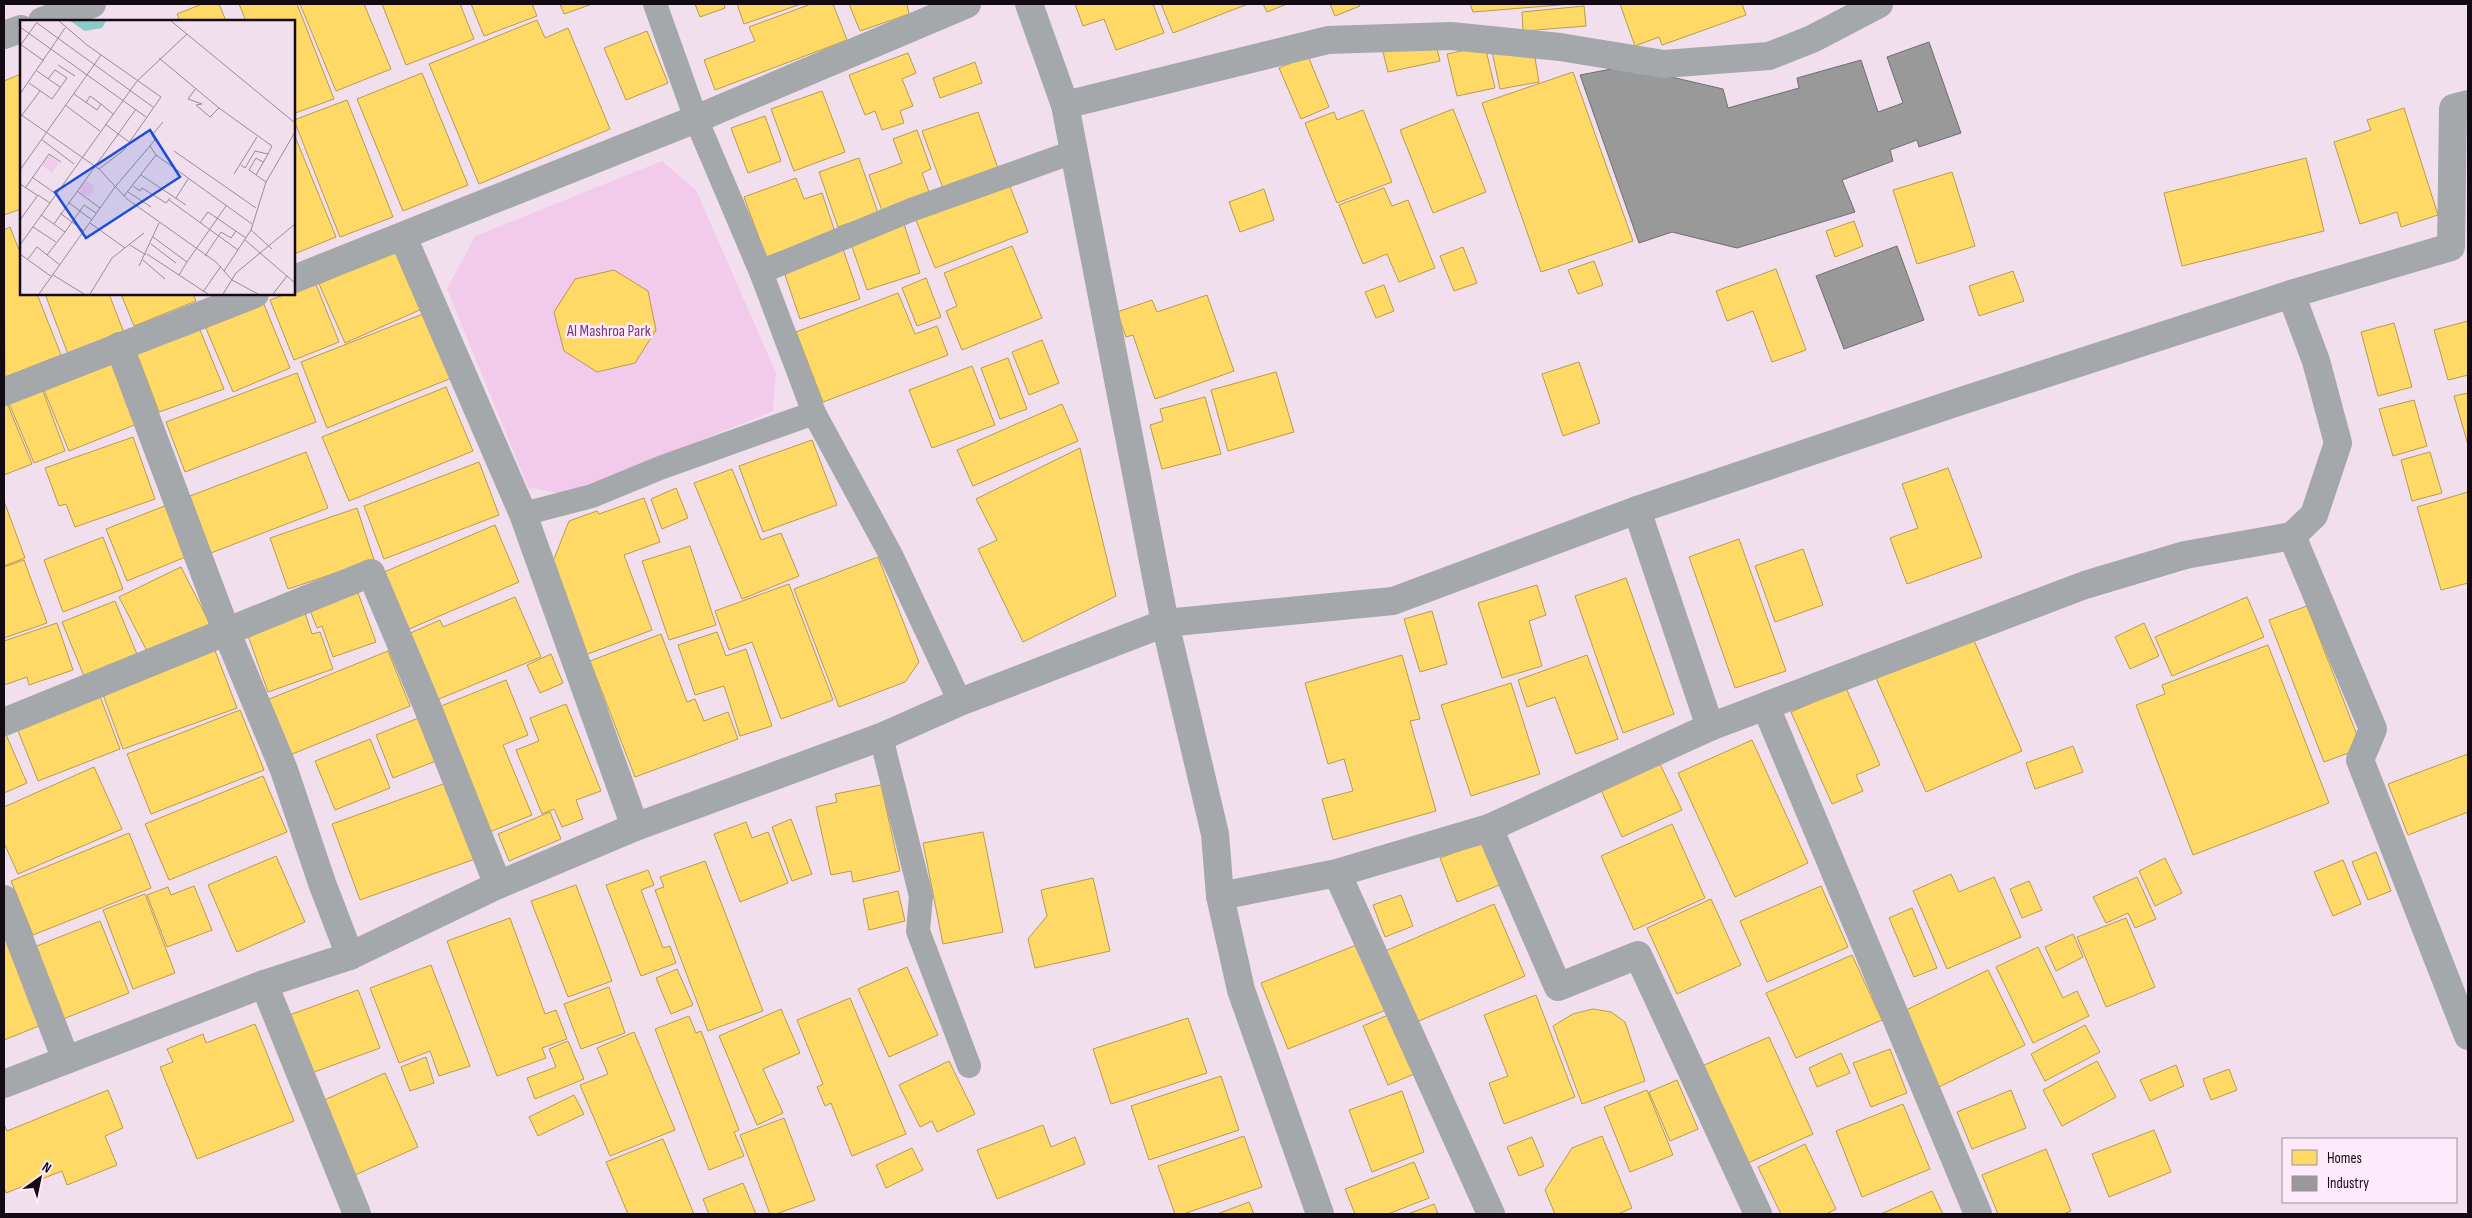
<svg xmlns="http://www.w3.org/2000/svg" width="2472" height="1218" viewBox="0 0 2472 1218" font-family="'Sofia Sans Condensed',sans-serif">
  <rect width="100%" height="100%" fill="#f1dfee"/>
  <!-- green -->
  <polygon fill="#f2caec" points="662,161 696,190 776,373 773,411 565,495 528,487 447,289 475,236"/>
  <!-- homes -->
  <g fill="#ffd966" stroke="#b89b4d">
    <polygon points="202,4 219,4 226,21 180,21 177,14"/>
    <polygon points="239,4 297,4 334,99 295,113 294,21 246,21"/>
    <polygon points="300,4 364,4 391,69 336,91"/>
    <polygon points="382,4 460,4 474,39 406,65"/>
    <polygon points="471,4 532,4 537,16 484,36"/>
    <polygon points="560,4 592,4 564,14"/>
    <polygon points="695,4 724,4 725,8 700,17"/>
    <polygon points="737,4 801,4 744,24"/>
    <polygon points="811,4 833,4 847,40 715,90 704,60 755,41 749,27"/>
    <polygon points="849,4 907,4 909,14 860,31"/>
    <polygon points="1075,4 1153,4 1164,33 1116,50 1104,19 1083,26"/>
    <polygon points="1161,4 1248,4 1173,33"/>
    <polygon points="1263,4 1287,4 1267,12"/>
    <polygon points="1330,4 1359,4 1360,6 1335,16"/>
    <polygon points="1470,4 1572,4 1473,12"/>
    <polygon points="1620,4 1742,4 1746,15 1662,45 1659,37 1635,46"/>
    <polygon points="1584,6 1586,26 1523,31 1522,12"/>
    <polygon points="537,20 545,38 568,28 610,129 479,184 429,64"/>
    <polygon points="647,31 668,83 626,100 604,48"/>
    <polygon points="1435,41 1440,61 1388,72 1383,52"/>
    <polygon points="1485,46 1495,88 1457,96 1447,54"/>
    <polygon points="1491,47 1534,52 1539,82 1500,89"/>
    <polygon points="908,53 916,73 902,79 913,106 900,111 904,123 882,130 875,111 865,115 849,75"/>
    <polygon points="1308,56 1329,107 1301,119 1279,68"/>
    <polygon points="975,62 982,83 940,98 933,78"/>
    <polygon points="1573,72 1633,241 1541,272 1482,103"/>
    <polygon points="422,73 468,185 403,211 357,99"/>
    <polygon points="21,74 21,209 4,215 4,81"/>
    <polygon points="822,91 845,152 794,171 771,109"/>
    <polygon points="347,100 393,217 340,237 294,120"/>
    <polygon points="2404,108 2438,215 2401,227 2397,212 2360,224 2334,142 2371,130 2367,120"/>
    <polygon points="1453,109 1486,192 1433,213 1400,130"/>
    <polygon points="1363,110 1392,182 1337,203 1305,123 1334,112 1337,120"/>
    <polygon points="978,112 999,171 944,191 922,131"/>
    <polygon points="765,116 781,161 748,173 731,128"/>
    <polygon points="917,130 931,169 922,173 932,200 884,216 869,175 902,163 893,139"/>
    <polygon points="294,134 336,237 294,254"/>
    <polygon points="859,158 878,213 838,227 819,172"/>
    <polygon points="2306,158 2324,231 2182,266 2164,193"/>
    <polygon points="1952,172 1975,246 1917,264 1893,190"/>
    <polygon points="796,178 804,199 822,193 835,232 766,257 744,197"/>
    <polygon points="1007,179 1028,232 935,268 914,215"/>
    <polygon points="1384,188 1392,206 1408,200 1435,268 1399,282 1387,254 1363,264 1339,205"/>
    <polygon points="1264,189 1274,220 1240,232 1229,202"/>
    <polygon points="1854,221 1863,246 1835,257 1826,231"/>
    <polygon points="904,224 920,273 867,290 850,241"/>
    <polygon points="10,227 21,255 21,294 37,294 61,355 5,377 4,230"/>
    <polygon points="1012,246 1042,318 962,350 946,311 957,306 944,273"/>
    <polygon points="1463,247 1477,283 1454,291 1440,256"/>
    <polygon points="843,249 860,299 800,319 783,269"/>
    <polygon points="396,250 422,309 345,343 319,284"/>
    <polygon points="1594,261 1603,285 1578,294 1568,270"/>
    <polygon points="1776,269 1806,350 1772,362 1753,311 1727,321 1716,291"/>
    <polygon points="614,270 648,291 656,330 635,363 597,372 564,351 554,312 575,279"/>
    <polygon points="2013,271 2024,301 1979,316 1969,286"/>
    <polygon points="926,278 941,317 917,326 902,288"/>
    <polygon points="315,282 339,342 294,360 270,300 286,294 294,294 294,291"/>
    <polygon points="1384,285 1394,311 1376,318 1365,292"/>
    <polygon points="898,293 915,334 937,326 948,355 823,402 796,332"/>
    <polygon points="45,294 109,294 124,333 68,354"/>
    <polygon points="121,294 193,294 196,301 134,326"/>
    <polygon points="1207,295 1234,371 1155,399 1133,335 1126,337 1117,312 1152,300 1157,312"/>
    <polygon points="263,302 290,368 233,392 205,326"/>
    <polygon points="428,312 454,377 327,428 301,362"/>
    <polygon points="2468,321 2468,375 2448,380 2434,330"/>
    <polygon points="2394,323 2412,387 2378,396 2361,332"/>
    <polygon points="200,330 224,389 159,412 137,354"/>
    <polygon points="1042,340 1059,383 1029,395 1012,352"/>
    <polygon points="1008,358 1027,409 1000,419 981,368"/>
    <polygon points="1579,362 1600,423 1563,436 1542,374"/>
    <polygon points="112,363 137,424 69,451 44,390"/>
    <polygon points="972,366 995,425 932,448 909,390"/>
    <polygon points="1276,372 1294,432 1228,451 1211,390"/>
    <polygon points="297,373 316,422 185,472 166,422"/>
    <polygon points="40,383 65,451 34,463 6,396"/>
    <polygon points="446,387 473,451 349,501 322,437"/>
    <polygon points="2468,393 2468,445 2454,396"/>
    <polygon points="1205,397 1221,454 1162,469 1150,425 1163,421 1160,409"/>
    <polygon points="2414,400 2427,446 2393,456 2379,409"/>
    <polygon points="7,403 32,464 4,475 4,404"/>
    <polygon points="1062,404 1078,441 973,486 957,450"/>
    <polygon points="133,437 155,499 75,527 66,504 59,506 45,468"/>
    <polygon points="812,440 837,505 763,532 739,466"/>
    <polygon points="1080,448 1116,596 1023,642 978,549 997,540 976,499"/>
    <polygon points="306,452 328,508 211,553 190,496"/>
    <polygon points="2430,452 2442,493 2412,501 2401,460"/>
    <polygon points="479,462 499,515 384,559 364,506"/>
    <polygon points="1948,468 1982,557 1907,584 1890,538 1918,528 1902,484"/>
    <polygon points="732,469 761,540 781,533 799,576 742,599 694,483"/>
    <polygon points="676,488 688,518 662,529 651,499"/>
    <polygon points="2468,492 2468,583 2441,590 2417,507"/>
    <polygon points="644,498 660,542 624,555 652,630 585,655 552,564 569,521 597,511 599,514"/>
    <polygon points="4,501 25,558 4,566"/>
    <polygon points="167,505 188,556 127,581 106,529"/>
    <polygon points="357,508 374,560 288,589 270,538"/>
    <polygon points="495,525 519,582 409,629 384,572"/>
    <polygon points="103,537 123,589 63,612 44,560"/>
    <polygon points="1739,539 1786,671 1735,688 1689,557"/>
    <polygon points="690,546 716,625 669,640 642,561"/>
    <polygon points="1803,549 1823,605 1775,622 1755,566"/>
    <polygon points="878,557 919,662 905,682 839,707 794,589"/>
    <polygon points="24,560 47,623 4,638 4,567"/>
    <polygon points="181,567 210,624 149,655 119,597"/>
    <polygon points="1626,578 1674,714 1623,733 1575,596"/>
    <polygon points="789,584 833,700 781,719 752,642 729,650 715,611"/>
    <polygon points="1537,585 1546,615 1529,621 1542,666 1502,678 1478,603"/>
    <polygon points="358,593 376,642 333,657 322,626 317,628 310,610"/>
    <polygon points="515,597 541,657 434,701 406,635 440,620 443,627"/>
    <polygon points="2247,597 2264,637 2172,676 2155,637"/>
    <polygon points="115,601 139,659 86,681 62,622"/>
    <polygon points="2307,606 2362,748 2324,762 2269,620"/>
    <polygon points="304,610 312,634 320,632 333,669 268,692 246,630"/>
    <polygon points="1432,611 1447,664 1420,672 1404,619"/>
    <polygon points="57,623 73,670 29,685 27,677 4,685 4,641"/>
    <polygon points="2144,623 2159,656 2130,669 2115,637"/>
    <polygon points="717,632 726,656 746,649 772,726 740,736 724,686 695,695 678,645"/>
    <polygon points="661,634 687,702 695,699 704,721 728,712 738,739 635,777 590,661"/>
    <polygon points="1972,636 2022,751 1926,792 1876,678"/>
    <polygon points="2268,645 2329,803 2193,855 2136,705 2165,694 2162,685"/>
    <polygon points="214,648 237,708 123,749 101,689"/>
    <polygon points="388,651 410,706 290,755 267,700"/>
    <polygon points="551,654 563,683 540,693 527,665"/>
    <polygon points="1402,655 1420,719 1410,721 1436,811 1333,840 1322,799 1353,791 1344,759 1328,764 1305,683"/>
    <polygon points="1587,655 1618,739 1576,754 1555,697 1527,707 1518,680"/>
    <polygon points="506,680 528,735 503,745 532,815 487,833 436,708"/>
    <polygon points="1511,683 1540,774 1471,796 1441,705"/>
    <polygon points="1846,688 1880,765 1856,775 1863,791 1832,804 1791,712"/>
    <polygon points="98,691 120,749 38,781 15,723"/>
    <polygon points="566,704 601,791 576,800 583,819 562,827 554,809 542,814 516,750 539,741 530,718"/>
    <polygon points="240,710 264,770 151,814 127,754"/>
    <polygon points="426,715 443,758 393,778 376,735"/>
    <polygon points="4,730 27,783 4,793"/>
    <polygon points="370,739 390,788 335,810 315,761"/>
    <polygon points="1752,740 1808,863 1735,897 1678,773"/>
    <polygon points="2073,746 2083,772 2035,789 2026,763"/>
    <polygon points="2468,754 2468,812 2408,835 2388,784"/>
    <polygon points="1660,764 1682,810 1622,837 1601,790"/>
    <polygon points="94,767 122,829 18,874 4,843 4,807"/>
    <polygon points="263,776 287,832 169,880 145,824"/>
    <polygon points="446,783 475,859 360,900 332,824"/>
    <polygon points="881,785 900,871 853,882 851,871 831,875 816,807 837,802 835,794"/>
    <polygon points="550,812 561,839 509,861 498,834"/>
    <polygon points="791,819 812,874 792,881 772,827"/>
    <polygon points="746,822 752,838 768,832 788,883 740,902 714,834"/>
    <polygon points="1672,824 1705,898 1634,930 1601,856"/>
    <polygon points="983,832 1003,932 943,944 923,843"/>
    <polygon points="129,833 151,888 33,935 11,881"/>
    <polygon points="1485,841 1502,884 1457,902 1440,858"/>
    <polygon points="2376,852 2391,891 2368,900 2352,862"/>
    <polygon points="276,856 305,922 237,952 208,885"/>
    <polygon points="2165,858 2182,893 2155,906 2139,871"/>
    <polygon points="2343,860 2361,904 2333,916 2314,872"/>
    <polygon points="705,861 763,1011 708,1031 655,890 664,887 660,877"/>
    <polygon points="648,870 654,885 641,890 663,948 670,946 676,963 641,976 606,885"/>
    <polygon points="1951,874 1959,892 1994,877 2021,937 1947,969 1913,891"/>
    <polygon points="2137,877 2156,919 2135,928 2128,913 2106,923 2093,897"/>
    <polygon points="1093,878 1110,951 1035,968 1028,939 1047,916 1041,890"/>
    <polygon points="2029,881 2042,910 2022,918 2010,889"/>
    <polygon points="576,885 612,981 568,997 531,901"/>
    <polygon points="194,886 212,930 167,947 147,895 168,887 171,895"/>
    <polygon points="1821,886 1848,947 1767,982 1740,921"/>
    <polygon points="898,891 905,921 869,930 863,899"/>
    <polygon points="145,894 175,973 133,989 103,910"/>
    <polygon points="1401,895 1413,926 1385,937 1373,905"/>
    <polygon points="1711,899 1741,965 1677,994 1647,928"/>
    <polygon points="1494,904 1525,976 1414,1023 1383,952"/>
    <polygon points="1912,908 1937,968 1914,977 1889,918"/>
    <polygon points="510,918 545,1014 556,1010 567,1039 542,1048 546,1058 497,1076 447,941"/>
    <polygon points="2126,918 2155,987 2106,1007 2077,937"/>
    <polygon points="100,921 129,993 53,1023 24,951"/>
    <polygon points="4,925 44,1024 4,1040"/>
    <polygon points="2073,934 2083,957 2056,971 2045,947"/>
    <polygon points="1359,944 1386,1010 1288,1049 1261,983"/>
    <polygon points="2038,947 2063,998 2077,991 2089,1016 2033,1043 1996,967"/>
    <polygon points="1852,955 1882,1020 1796,1058 1766,993"/>
    <polygon points="431,965 470,1066 439,1076 430,1051 399,1063 370,988"/>
    <polygon points="907,967 938,1035 889,1057 858,989"/>
    <polygon points="677,969 693,1005 671,1014 656,978"/>
    <polygon points="1988,970 2025,1045 1939,1087 1902,1012"/>
    <polygon points="609,987 625,1033 581,1049 564,1004"/>
    <polygon points="358,990 380,1048 306,1075 284,1017"/>
    <polygon points="1536,995 1575,1097 1504,1124 1489,1083 1508,1076 1484,1015"/>
    <polygon points="850,998 906,1134 852,1156 831,1103 825,1106 817,1087 823,1084 797,1020"/>
    <polygon points="781,1009 800,1053 763,1069 783,1113 757,1125 719,1036"/>
    <polygon points="1593,1009 1611,1012 1625,1022 1645,1081 1582,1104 1553,1026 1573,1014"/>
    <polygon points="1388,1015 1414,1074 1388,1085 1363,1026"/>
    <polygon points="689,1016 696,1033 701,1031 739,1130 734,1132 744,1156 709,1170 655,1029"/>
    <polygon points="1188,1018 1207,1073 1111,1104 1093,1049"/>
    <polygon points="255,1024 294,1121 197,1159 160,1067 173,1062 167,1049 203,1034 206,1043"/>
    <polygon points="2085,1025 2100,1052 2045,1081 2031,1054"/>
    <polygon points="634,1032 675,1130 610,1156 580,1085 608,1074 597,1048"/>
    <polygon points="1769,1037 1813,1134 1739,1167 1695,1069"/>
    <polygon points="568,1041 584,1079 535,1099 527,1078 556,1067 549,1049"/>
    <polygon points="1890,1049 1907,1093 1871,1107 1853,1063"/>
    <polygon points="1841,1053 1850,1073 1817,1087 1809,1068"/>
    <polygon points="426,1057 434,1083 410,1091 401,1067"/>
    <polygon points="949,1061 975,1114 937,1132 932,1121 920,1127 899,1085"/>
    <polygon points="2097,1061 2116,1097 2062,1126 2043,1090"/>
    <polygon points="2176,1065 2184,1086 2150,1101 2140,1080"/>
    <polygon points="2229,1069 2237,1090 2211,1100 2203,1079"/>
    <polygon points="385,1073 418,1147 355,1175 322,1101"/>
    <polygon points="1221,1076 1239,1130 1149,1160 1131,1106"/>
    <polygon points="1677,1080 1698,1129 1670,1141 1649,1092"/>
    <polygon points="108,1090 123,1128 105,1136 117,1165 67,1185 62,1171 6,1193 4,1187 4,1124 7,1131"/>
    <polygon points="1647,1090 1673,1155 1630,1172 1604,1107"/>
    <polygon points="2011,1090 2026,1128 1972,1149 1957,1112"/>
    <polygon points="1402,1091 1424,1152 1372,1172 1349,1110"/>
    <polygon points="574,1095 584,1114 538,1136 529,1117"/>
    <polygon points="1903,1104 1930,1169 1862,1197 1836,1131"/>
    <polygon points="784,1118 815,1200 776,1214 770,1214 740,1135"/>
    <polygon points="1043,1125 1051,1147 1075,1137 1085,1164 997,1199 977,1150"/>
    <polygon points="2154,1130 2171,1172 2109,1197 2092,1154"/>
    <polygon points="1244,1136 1262,1187 1183,1214 1175,1214 1158,1166"/>
    <polygon points="1602,1136 1632,1208 1618,1214 1555,1214 1545,1190 1572,1148"/>
    <polygon points="1532,1137 1544,1166 1519,1176 1507,1147"/>
    <polygon points="663,1139 694,1214 628,1214 606,1162"/>
    <polygon points="1805,1144 1836,1209 1826,1214 1781,1214 1758,1167"/>
    <polygon points="912,1148 923,1170 886,1188 876,1165"/>
    <polygon points="2046,1149 2071,1211 2063,1214 1998,1214 1982,1175"/>
    <polygon points="1414,1162 1429,1198 1388,1214 1355,1214 1345,1189"/>
    <polygon points="743,1183 756,1214 709,1214 703,1199"/>
    <polygon points="1932,1191 1943,1214 1881,1214"/>
    <polygon points="1249,1202 1254,1214 1217,1214"/>
    <polygon points="1434,1204 1438,1214 1408,1214"/>
  </g>
  <!-- industry -->
  <g fill="#999" stroke="#716e71">
    <polygon points="1929,42 1961,133 1919,147 1917,140 1890,150 1893,161 1842,180 1855,212 1737,248 1672,232 1639,243 1580,75 1643,63 1654,73 1723,89 1728,108 1799,88 1797,78 1861,60 1878,112 1903,103 1887,57"/>
    <polygon points="1897,246 1924,320 1844,349 1816,276"/>
  </g>
  <g fill="none" stroke-linecap="round" stroke-linejoin="round">
    <!-- service -->
    <g stroke="#a4a8ab" stroke-width="24">
      <polyline points="655,4 696,119 761,272 814,413 892,557 960,702"/>
      <polyline points="761,272 911,210 1073,152"/>
      <polyline points="523,514 592,496 660,468 814,413"/>
      <polyline points="881,737 921,896 918,931 969,1066"/>
    </g>
    <!-- minor -->
    <g stroke="#a4a8ab" stroke-width="28">
      <polyline points="42,21 92,4"/>
      <polyline points="4,35 21,29"/>
      <polyline points="1065,105 1328,40 1451,36 1560,47 1664,64 1769,56 1812,39 1879,4"/>
      <polyline points="403,237 523,514 635,827"/>
      <polyline points="294,279 696,119 967,4"/>
      <polyline points="119,346 227,633 284,770 322,883 350,956"/>
      <polyline points="4,392 255,294"/>
      <polyline points="1637,510 1710,727"/>
      <polyline points="2292,536 2373,729 2360,760 2468,1036"/>
      <polyline points="1766,707 1978,1214"/>
      <polyline points="4,722 371,573 427,706 498,885"/>
      <polyline points="1489,828 1558,987 1638,955 1758,1214"/>
      <polyline points="1337,873 1491,1214"/>
      <polyline points="1220,896 1337,873 1489,828 1710,727 2085,585 2185,555 2292,536 2314,515 2338,443 2316,361 2291,294"/>
      <polyline points="4,899 66,1060"/>
      <polyline points="264,984 357,1214"/>
      <polyline points="4,1084 264,984 350,956 498,885 635,827 881,737 960,702 1165,623 1393,601 1637,510 1958,402 2291,294 2451,247 2453,108 2468,104"/>
    </g>
    <!-- tertiary -->
    <polyline stroke="#a4a8ab" stroke-width="28" points="1029,4 1065,105 1165,623 1215,834 1220,896 1241,990 1320,1214"/>
  </g>
  <g text-anchor="middle" stroke-width="5" stroke-linejoin="round" paint-order="stroke">
    <!-- park labels -->
    <g font-size="16" fill="#793673" stroke="#fdeafa">
      <text x="609" y="336">Al Mashroa Park</text>
    </g>
  </g>
  <!-- overview -->
  <g transform="translate(20 20)">
    <rect width="275" height="275" fill="#f1dfee"/>
    <path d="M30 135 39 143 32 153 22 145ZM60 169a7 7 0 1 1 14 0a7 7 0 1 1-14 0Z" fill="#f2caec"/>
    <path d="M50 1H86L82 8 65 11Z" fill="#8dcac6"/>
    <path fill="none" stroke="#998a96" stroke-width="1" d="M39 1 67 25 141 77 104 130 79 149M151 1 275 103M17 3 133 87M0 7 126 97M0 24 24 41M0 26 17 2M139 38 199 88 252 126 248 134 235 131 225 148 221 145M38 45 55 56M17 51 40 67M9 63 32 79 47 58 35 50 28 59M176 68 168 79 182 84 176 85 190 97 199 88M0 74 45 8M54 74 77 90 81 84 93 94M66 83 70 76 81 84M45 85 80 111M0 94 79 149 107 179 196 242 212 260 238 274M2 95 20 71M85 104 109 122M21 119 54 144M154 131 236 188M136 135 232 204M243 142 236 138 229 150 246 162M0 150 81 35M214 154 237 117M121 155 166 185M236 155 248 134M12 157 36 174M0 164 17 175M113 166 120 171 122 168 146 183 150 178M6 167 29 134 41 142M57 171 80 188M108 172 131 187M104 176 136 135 130 126M156 178 168 159M149 180 218 230M48 182 72 200M40 193 64 211M21 195 45 212 27 235M0 200 18 175 30 183M70 203 105 228M180 203 188 192 226 218M34 204 116 89M13 207 36 222M231 210 252 229M45 212 64 185 76 193M133 217 167 242 206 186M225 220 275 263M131 224 156 243M0 225 117 61 167 14M110 225 126 235M0 234 32 257M127 234 188 274M185 236 201 212 211 218 216 211M8 239 17 227 40 245M123 240 145 259M119 246 139 203M204 251 231 210 246 162 275 112M33 255 64 274M159 255 167 242M183 272 201 246M19 274 95 167 135 120 132 115 143 102M70 274 92 238 124 213M203 274 216 253 275 204M253 274 267 256"/>
    <path fill="#1d4ed8" fill-opacity="0.15" stroke="#1d4ed8" stroke-width="2.5" d="M130 110 160 157 66 218 35 172Z"/>
    <rect width="275" height="275" fill="none" stroke="#140a13" stroke-width="2.5"/>
  </g>
  <!-- border -->
  <rect width="2472" height="1218" fill="none" stroke="#140a13" stroke-width="10"/>
  <!-- legend -->
  <rect x="2282" y="1138" width="175" height="65" fill="#fdeafa" stroke="#a0909e"/>
  <rect x="2292" y="1150" width="25" height="15" fill="#ffd966" stroke="#a0909e"/>
  <text x="2327" y="1163" font-size="15" fill="#140a13">Homes</text>
  <rect x="2292" y="1176" width="25" height="15" fill="#999999" stroke="#a0909e"/>
  <text x="2327" y="1188" font-size="15" fill="#140a13">Industry</text>
  <!-- north arrow -->
  <g transform="translate(40 1178) rotate(33)" stroke="#fdeafa" stroke-width="4" paint-order="stroke">
  <path d="M0-4L9 19L0 12L-9 19Z" fill="#140a13"/>
  <text y="-8" font-size="14" font-weight="bold" text-anchor="middle" fill="#140a13">N</text>
  </g>
</svg>
